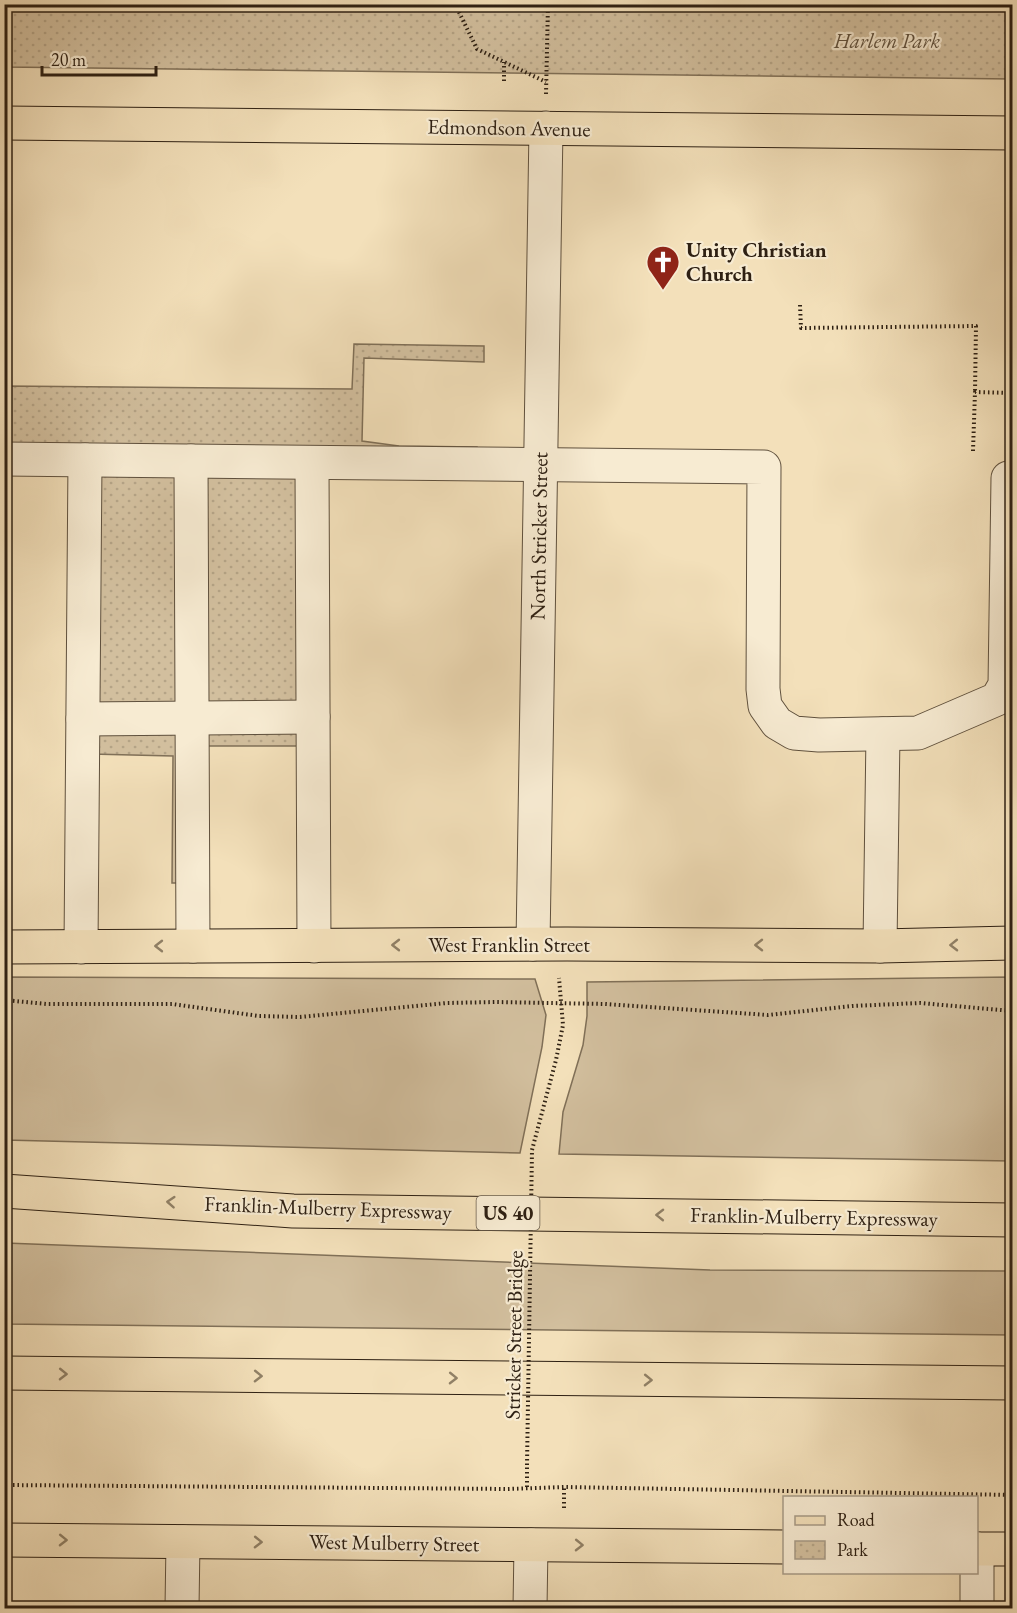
<svg xmlns="http://www.w3.org/2000/svg" width="1017" height="1613" viewBox="0 0 1017 1613" font-family="'EB Garamond',serif">
  <defs>
    <pattern id="park-dots" width="8" height="8" patternUnits="userSpaceOnUse" patternTransform="scale(1.5)"><rect width="8" height="8" fill="#d2bf9e"/><path d="M2 2h.1M6 6h.1" fill="none" stroke="#b5a487" stroke-width="1.8" stroke-linecap="round"/></pattern>
  </defs>
  <rect width="100%" height="100%" fill="#f3e0ba"/>
  <filter id="stains"><feTurbulence type="fractalNoise" baseFrequency=".00333" numOctaves="4"/><feColorMatrix values="0 0 0 0 .2 0 0 0 0 .09 0 0 0 0 .02 0 0 0 .5 -.17"/></filter>
  <radialGradient id="worn" r=".72"><stop offset=".6" stop-color="#630" stop-opacity="0"/><stop offset="1" stop-color="#630" stop-opacity=".3"/></radialGradient>
  <!-- green -->
  <g fill="#d2bf9e" stroke="#807058" stroke-width="1.5">
    <polygon points="5,977 535,979 546,1015 542,1047 520,1153 5,1140"/>
    <polygon points="1012,977 1012,1161 559,1154 563,1112 583,1045 587,1016 587,982"/>
    <polygon points="5,1243 710,1270 1012,1271 1012,1335 5,1324"/>
  </g>
  <!-- park -->
  <g fill="url(#park-dots)" stroke="#807058" stroke-width="1.5">
    <polygon points="5,4 1012,5 1012,79 5,67"/>
    <polygon points="354,344 484,346 484,362 364,358 362,441 399,446 477,447 477,450 326,477 306,746 205,746 203,883 172,883 173,756 91,754 74,474 5,472 5,386 352,389"/>
  </g>
  <g fill="none" stroke-linecap="round" stroke-linejoin="round">
    <!-- minor casing -->
    <g stroke="#5f503d" stroke-width="35">
      <g id="minor">
        <polyline points="4,459 764,467 763,689 765,706 777,723 794,733 819,735 918,733 997,699 1005,685 1008,478"/>
        <polyline points="191,461 193,946"/>
        <polyline points="312,463 314,946"/>
        <polyline points="83,719 313,717"/>
        <polyline points="533,944 546,128"/>
        <polyline points="880,946 883,734"/>
        <polyline points="81,947 85,460"/>
        <polyline points="977,1549 977,1608"/>
        <polyline points="182,1608 183,1542"/>
        <polyline points="530,1608 531,1545"/>
      </g>
    </g>
    <!-- major casing -->
    <g stroke="#2e2013" stroke-width="35">
      <g id="major">
        <polyline points="4,123 1012,133"/>
        <polyline points="4,947 567,944 880,946 1012,943"/>
        <polyline points="4,1540 784,1547"/>
        <polyline points="976,1549 1012,1549"/>
      </g>
    </g>
    <!-- highway casing -->
    <g stroke="#2e2013" stroke-width="35">
      <g id="highway">
        <polyline points="4,1191 293,1211 1012,1220"/>
        <polyline points="4,1373 1012,1383"/>
      </g>
    </g>
    <!-- path -->
    <g stroke="#2e2013" stroke-width="4" stroke-dasharray="1.5 3" stroke-linecap="butt">
      <polyline points="455,4 477,49 546,82"/>
      <polyline points="504,81 504,62"/>
      <polyline points="546,94 548,4"/>
      <polyline points="800,305 801,328 976,326 975,392"/>
      <polyline points="973,451 975,392 1012,393"/>
      <polyline points="4,1000 47,1004 172,1004 259,1016 300,1017 447,1003 495,1002 605,1004 768,1015 852,1006 920,1003 1012,1011"/>
      <polyline points="532,1150 556,1060 563,1025 559,978"/>
      <polyline points="4,1485 508,1489 564,1487 1012,1495"/>
      <polyline points="527,1487 527,1465"/>
      <polyline points="564,1508 564,1487"/>
    </g>
    <!-- minor -->
    <use href="#minor" stroke="#f7ebd2" stroke-width="33"/>
    <!-- major -->
    <use href="#major" stroke="#f3e0ba" stroke-width="33"/>
    <!-- highway -->
    <use href="#highway" stroke="#f3e0ba" stroke-width="33"/>
    <!-- path-bridge -->
    <polyline stroke="#2e2013" stroke-width="4" stroke-dasharray="1.5 3" stroke-linecap="butt" points="527,1465 532,1150"/>
  </g>
  <!-- one-way arrows -->
  <defs><path id="oneway-chevron" d="M-2-3.5L2.5 0L-2 3.5" fill="none" stroke-width="1.6" stroke-linecap="round" stroke-linejoin="round" transform="scale(1.5)"/></defs>
  <g stroke="#908066">
    <use href="#oneway-chevron" transform="translate(396 945) rotate(180)"/>
    <use href="#oneway-chevron" transform="translate(759 945) rotate(-180)"/>
    <use href="#oneway-chevron" transform="translate(954 945) rotate(179)"/>
    <use href="#oneway-chevron" transform="translate(159 946) rotate(180)"/>
    <use href="#oneway-chevron" transform="translate(171 1202) rotate(-176)"/>
    <use href="#oneway-chevron" transform="translate(660 1215) rotate(-179)"/>
    <use href="#oneway-chevron" transform="translate(63 1374) rotate(1)"/>
    <use href="#oneway-chevron" transform="translate(258 1376) rotate(1)"/>
    <use href="#oneway-chevron" transform="translate(453 1378) rotate(1)"/>
    <use href="#oneway-chevron" transform="translate(648 1380) rotate(1)"/>
    <use href="#oneway-chevron" transform="translate(63 1540) rotate(1)"/>
    <use href="#oneway-chevron" transform="translate(258 1542) rotate(1)"/>
    <use href="#oneway-chevron" transform="translate(579 1545) rotate(1)"/>
  </g>
  <!-- icons -->
  <defs>
    <g id="church-pin" transform="scale(1.725)"><path d="M0 17L-7.5 6A9.5 9.5 0 1 1 7.5 6Z" fill="#8f2418" stroke="#f7ebd2"/><path d="M-1.2-6h2.4v3.5h3.3v2.4h-3.3V6h-2.4V-.1h-3.3v-2.4h3.3Z" fill="#fff"/></g>
  </defs>
  <g fill-rule="evenodd">
    <use href="#church-pin" x="663" y="262"/>
  </g>
  <g text-anchor="middle" stroke-width="4.5" stroke-linejoin="round" paint-order="stroke">
    <!-- shield labels -->
    <rect fill="#f7ebd2" stroke="#6a5d4c" stroke-width="1.5" x="476.5" y="1196" width="63" height="34" rx="4.5"/>
    <g font-size="20" font-weight="bold" fill="#2e2013">
      <text x="508" y="1220">US 40</text>
    </g>
    <!-- park labels -->
    <g font-size="21" font-style="italic" fill="#5f503d" stroke="#f7ebd2">
      <text x="887" y="48">Harlem Park</text>
    </g>
    <!-- street labels -->
    <g font-size="21" fill="#2e2013" stroke="#f7ebd2">
      <text transform="translate(509 128) rotate(1)" y="7">Edmondson Avenue</text>
      <text transform="translate(539 536) rotate(-89)" y="7">North Stricker Street</text>
      <text x="509" y="952">West Franklin Street</text>
      <text transform="translate(328 1208) rotate(2)" y="7">Franklin-Mulberry Expressway</text>
      <text transform="translate(814 1217) rotate(1)" y="7">Franklin-Mulberry Expressway</text>
      <text transform="translate(514 1335) rotate(-89)" y="7">Stricker Street Bridge</text>
      <text transform="translate(394 1543) rotate(1)" y="7">West Mulberry Street</text>
    </g>
    <!-- poi labels -->
    <g font-size="21" font-weight="bold" fill="#2e2013" stroke="#f7ebd2" text-anchor="start">
      <text x="686" y="257">Unity Christian<tspan x="686" dy="24">Church</tspan></text>
    </g>
  </g>
  <!-- margin -->
  <rect width="1017" height="1613" fill="none" stroke="#f3e0ba" stroke-width="24"/>
  <rect x="6" y="6" width="1005" height="1601" fill="none" stroke="#2e2013" stroke-width="3"/>
  <rect x="12" y="12" width="993" height="1589" fill="none" stroke="#2e2013" stroke-width="1.5"/>
  <!-- legend -->
  <rect x="783" y="1496" width="195" height="78" fill="#f7ebd2" stroke="#a79a86" stroke-width="1.5"/>
  <rect x="795" y="1516" width="30" height="9" fill="#f3e0ba" stroke="#a79a86" stroke-width="1.5"/>
  <text x="837" y="1526" font-size="18" fill="#2e2013">Road</text>
  <rect x="795" y="1541" width="30" height="18" fill="url(#park-dots)" stroke="#a79a86" stroke-width="1.5"/>
  <text x="837" y="1556" font-size="18" fill="#2e2013">Park</text>
  <!-- scale -->
  <path d="M42 66v9h114v-9" fill="none" stroke="#2e2013" stroke-width="3"/>
  <text x="51" y="66" font-size="18" fill="#2e2013" stroke="#f7ebd2" stroke-width="4.5" paint-order="stroke">20 m</text>
  <rect width="100%" height="100%" filter="url(#stains)"/>
  <rect width="100%" height="100%" fill="url(#worn)"/>
</svg>
